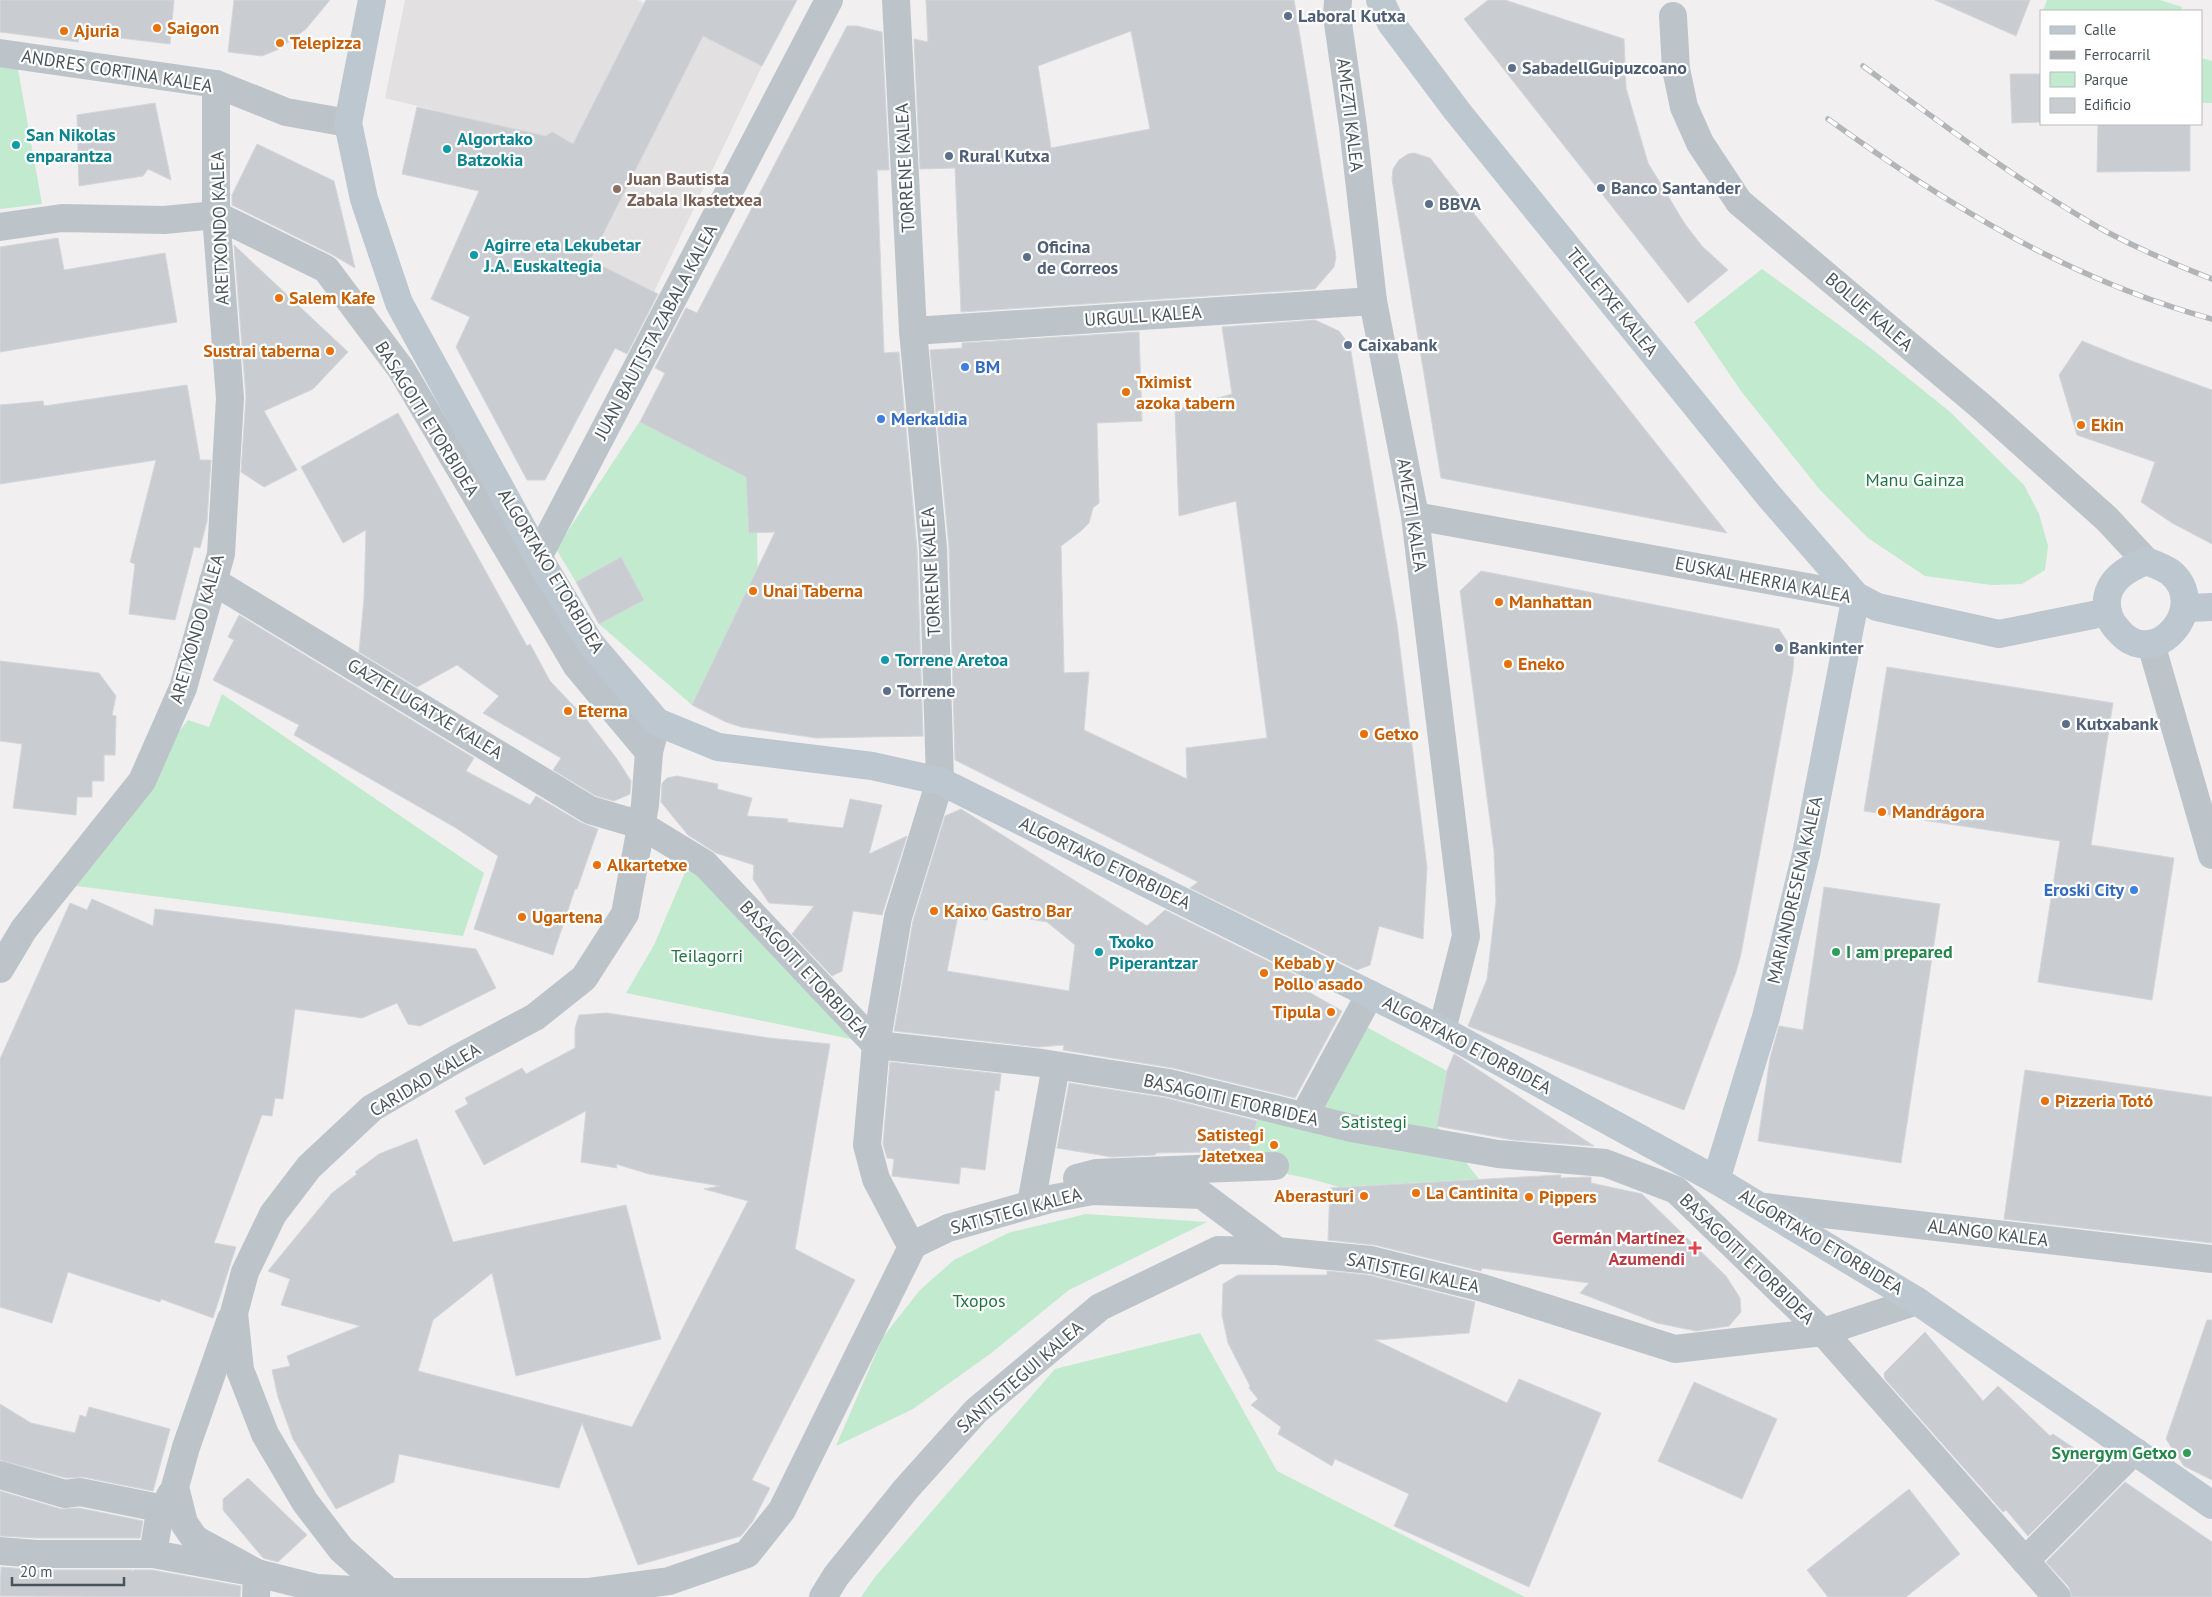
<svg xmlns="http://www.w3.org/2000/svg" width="2212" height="1597" viewBox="0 0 2212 1597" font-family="'PT Sans',sans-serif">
  <rect width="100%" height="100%" fill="#f1efef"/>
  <!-- education -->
  <polygon fill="#e2e0e0" points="405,0 638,0 762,66 654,292 555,243 492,268 557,135 552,132 546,136 491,124 385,98"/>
  <!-- green -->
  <g fill="#c2eace">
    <polygon points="2047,0 2160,0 2182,7 2181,11 2043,11"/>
    <polygon points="2201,58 2212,61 2212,103 2201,103"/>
    <polygon points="0,63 17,64 42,204 0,209"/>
    <polygon points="1762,269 1868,346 1949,411 2024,485 2039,514 2048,546 2045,570 2022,584 1992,585 1925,576 1868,538 1820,490 1741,391 1694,322"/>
    <polygon points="640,421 750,479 748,513 749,533 757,532 758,582 751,583 692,705 599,624 644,600 621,558 576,582 556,549"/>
    <polygon points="222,694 484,873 463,936 61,884 188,720 209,727"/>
    <polygon points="690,861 856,1040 626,993 654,945"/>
    <polygon points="1361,1024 1447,1071 1437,1126 1479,1179 1339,1187 1315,1180 1274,1171 1249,1155 1259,1114 1313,1102"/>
    <polygon points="1086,1214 1207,1222 1069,1290 990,1354 913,1409 836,1446 883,1337 920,1290 954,1260 1008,1233"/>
    <polygon points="1200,1333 1277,1471 1525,1597 861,1597 875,1577 1055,1369"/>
  </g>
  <!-- building -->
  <g fill="#c9cdd1" stroke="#d3d6da" fill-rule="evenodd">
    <polygon points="0,0 174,0 170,44 79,33 78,42 0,32"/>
    <polygon points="234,0 330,0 306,29 279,49 262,56 228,52"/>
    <polygon points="646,0 797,0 762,66 703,36 590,260 658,294 627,354 615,348 545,480 527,480 456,347 470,317 431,299 479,191 402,174 417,107 546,136 552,132 573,144"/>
    <path d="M926 0H1294L1336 257 1334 267 1315 289 961 312 955 168 920 169 914 39 928 42ZM1131 31 1150 129 1051 148 1038 66Z"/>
    <polygon points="1488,0 1505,0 1624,39 1626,88 1648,163 1685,224 1702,246 1728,270 1688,303 1464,19"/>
    <polygon points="1935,0 2030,0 2016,36"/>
    <polygon points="847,26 857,26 882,32 889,170 877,170 884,353 899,352 917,549 923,736 816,738 741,727 726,722 692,705 775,532 749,533 746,477 640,422 665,373 655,368 686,308 697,313"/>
    <polygon points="2010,74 2041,74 2041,122 2012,123"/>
    <polygon points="155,103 171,180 148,169 143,176 79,186 77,115"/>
    <polygon points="2098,124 2190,124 2190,171 2097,172"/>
    <polygon points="257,144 334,181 355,268 333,255 232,205 232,195"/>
    <polygon points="1414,153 1430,158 1727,533 1441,478 1392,179 1393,169 1399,160 1408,154"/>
    <polygon points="58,238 64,270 165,253 177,322 0,352 0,247"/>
    <polygon points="234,245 348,352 313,389 264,411 297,470 264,487 241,472 246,397"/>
    <polygon points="1315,320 1339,331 1350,346 1397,624 1427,867 1423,939 1379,926 1370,965 1357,970 1190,888 1198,882 955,760 949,547 930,350 962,348 962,343 1139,332 1142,421 1097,423 1099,503 1093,508 1089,523 1081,531 1061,546 1064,673 1089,672 1084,730 1187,779 1186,748 1267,738 1236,501 1179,516 1175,410 1232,394 1222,327"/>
    <polygon points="2082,341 2129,360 2212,390 2212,544 2172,523 2141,502 2155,462 2077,435 2059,375"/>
    <polygon points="187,385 200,460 211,460 207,521 200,548 194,547 175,620 129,614 135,564 130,562 156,460 0,484 0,405 43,401 44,406"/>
    <polygon points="398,413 527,646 530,644 550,681 587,720 617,759 631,781 630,794 614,801 596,796 553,770 561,758 483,713 499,696 457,665 417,687 359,652 364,599 366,530 343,543 301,467"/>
    <polygon points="621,557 644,600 599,624 576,582"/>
    <polygon points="1481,571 1779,629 1794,652 1793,670 1741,954 1736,972 1684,1110 1468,1026 1487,979 1496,901 1494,851 1460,591"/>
    <polygon points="239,615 474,758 466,771 530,805 536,796 582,823 598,829 577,889 575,889 553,955 474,929 498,856 456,828 294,735 299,725 213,680 234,640 228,637"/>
    <polygon points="0,661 99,673 116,696 112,715 116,716 115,755 104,755 104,781 92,781 92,797 77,797 76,815 13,808 22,744 0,741"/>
    <polygon points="1887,667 2113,703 2091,845 2174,858 2152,1000 2038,982 2060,841 1864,811"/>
    <polygon points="677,776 718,784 717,789 752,798 747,816 788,819 787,822 843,828 850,799 882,805 869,854 907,836 882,915 853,911 842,971 832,976 792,934 814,906 769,903 753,879 754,865 716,853 688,835 661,802 662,783 667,778"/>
    <path d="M961 809 1147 926 1165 910 1318 986 1307 991 1342 1011 1295 1098 1173 1068 1063 1050 1064 1045 1038 1047 894 1031 913 921 945 816ZM988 912 1047 922 1075 945 1069 991 947 971 958 915 987 920Z"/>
    <polygon points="1824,887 1940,904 1901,1163 1758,1141 1770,1058 1779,1026 1803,1030"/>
    <polygon points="92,899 153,926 155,909 476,949 496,988 420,1026 408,1024 397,1003 362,1018 295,1009 283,1099 275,1098 272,1116 262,1115 214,1243 236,1247 213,1318 161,1299 160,1302 68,1272 52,1323 0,1307 0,1059 70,903 87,910"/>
    <polygon points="607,1013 769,1038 830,1044 795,1249 855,1280 752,1480 770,1488 753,1521 741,1536 638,1565 582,1423 559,1488 399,1454 394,1482 336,1509 293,1439 278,1397 272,1370 290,1366 287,1356 360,1326 281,1305 290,1279 268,1271 332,1193 357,1174 355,1172 379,1154 417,1139 453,1242 626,1205 661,1339 516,1376 492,1273 433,1320 418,1371 632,1427 748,1201 704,1189 720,1186 649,1174 616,1164 617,1168 581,1162 586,1111 484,1165 455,1111 468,1104 465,1098 522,1068 526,1074 575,1048 575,1028 579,1015"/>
    <polygon points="1454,1054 1465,1061 1594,1146 1513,1140 1437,1126 1447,1071"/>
    <polygon points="890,1062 1001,1074 999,1091 995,1090 985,1170 961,1167 959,1184 892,1176 894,1159 887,1158 883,1144"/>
    <polygon points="2025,1070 2212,1097 2212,1243 2004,1219"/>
    <polygon points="1069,1083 1166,1098 1257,1121 1250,1151 1156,1153 1155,1155 1112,1157 1057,1148"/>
    <polygon points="1558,1175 1561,1175 1560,1178 1591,1177 1591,1183 1642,1194 1726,1276 1740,1298 1741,1312 1729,1326 1696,1331 1657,1323 1580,1293 1589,1283 1482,1268 1481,1271 1375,1245 1328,1240 1330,1188"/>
    <polygon points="1327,1271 1368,1275 1475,1302 1469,1333 1375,1340 1507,1403 1519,1379 1601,1413 1529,1587 1394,1526 1409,1494 1335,1459 1332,1466 1278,1434 1281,1427 1251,1405 1258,1399 1249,1388 1250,1386 1228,1343 1222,1315 1223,1284 1238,1275 1327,1275"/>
    <polygon points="2207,1320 2212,1320 2212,1480 2184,1466 2166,1439"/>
    <polygon points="1925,1332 1983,1401 1998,1386 2050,1436 2053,1434 2099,1465 2028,1536 2006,1510 2003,1512 1885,1379 1884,1373"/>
    <polygon points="1694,1382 1777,1419 1742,1499 1658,1461"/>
    <polygon points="0,1404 31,1423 75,1433 80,1415 86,1417 89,1407 170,1429 153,1491 83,1477 66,1478 0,1460"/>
    <polygon points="248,1478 307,1535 278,1562 263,1558 223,1510 223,1499"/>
    <polygon points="2125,1482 2212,1542 2212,1597 2072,1597 2069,1587 2046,1562"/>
    <polygon points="1909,1489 1960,1554 1906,1597 1828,1597 1807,1570"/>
    <polygon points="0,1491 61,1509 79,1508 143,1521 140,1538 37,1538 0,1536"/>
    <polygon points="1,1567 36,1570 132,1570 131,1572 134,1570 152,1570 241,1586 240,1597 0,1596"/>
  </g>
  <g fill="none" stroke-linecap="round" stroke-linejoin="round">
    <!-- street -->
    <g stroke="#bcc4ca" stroke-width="28">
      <polyline points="896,0 913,331 933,548 940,781 898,917 876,1045 867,1145 876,1179 907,1238 913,1245"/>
      <polyline points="1338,0 1337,16 1353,127 1373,301 1415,516 1466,936 1442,1030"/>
      <polyline points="1673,16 1676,69 1684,107 1700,143 1739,202 1983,408 2107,519 2146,561"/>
      <polyline points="0,53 216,84 286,112 348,123"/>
      <polyline points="0,227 62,218 164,220 216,215 326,269 401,369 577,666 649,752"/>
      <polyline points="913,331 1373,301"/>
      <polyline points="1415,516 1856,596"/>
      <polyline points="538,557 829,0"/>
      <polyline points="213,581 590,810 641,825 705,864 876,1045 1042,1063 1169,1083 1351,1128 1498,1154 1605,1163 1676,1190 1823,1332 2057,1597"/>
      <polyline points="2151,644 2212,855"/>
      <polyline points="0,969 24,929 142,781 183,688 221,554 230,398 216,215 216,84"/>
      <polyline points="1304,1116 1370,994"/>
      <polyline points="1077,1178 1096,1173 1275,1166"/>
      <polyline points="1031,1204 1056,1066"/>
      <polyline points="1764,1207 2212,1259"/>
      <polyline points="231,1319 186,1447 175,1487 184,1523 195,1539 257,1573 256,1597"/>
      <polyline points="0,1475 65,1494 80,1492 164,1509"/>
      <polyline points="0,1551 36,1554 153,1554 257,1573 317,1588 389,1592 588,1592 669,1581 747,1554 782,1510 913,1245 948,1228 1050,1199 1093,1191 1202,1195 1277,1251 1371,1260 1483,1288 1675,1349 1823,1332 1917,1301"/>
      <polyline points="153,1554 159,1518 171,1494"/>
      <polyline points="2025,1561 2131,1454 2136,1452"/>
      <polyline points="389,1592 341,1549 305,1502 265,1434 240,1370 234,1313 245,1272 273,1214 309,1167 372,1108 458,1058 535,1017 584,978 625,914 645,805 649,752 657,722"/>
      <polyline points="823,1597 836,1576 906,1489 976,1411 1100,1307 1218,1250 1277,1251"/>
    </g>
    <!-- secondary -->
    <g stroke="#bcc7cf" stroke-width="28">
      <polyline points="372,0 348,123 364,199 399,303 538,557 590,643 657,722 718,747 872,766 940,781 1442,1030 1716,1180 1917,1301 2212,1505"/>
      <polyline points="1380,0 1391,23 1457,111 1769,496 1856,596 1877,607 1999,634 2108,612"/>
      <path d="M2146 561C2154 564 2163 567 2170 572 2212 606 2154 674 2118 630 2110 622 2106 610 2107 599 2110 578 2129 568 2146 561Z"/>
      <polyline points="2187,608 2212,607"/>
      <polyline points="1716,1180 1766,1017 1806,854 1856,596"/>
    </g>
    <!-- rail casing -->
    <g stroke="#b2b5b8" stroke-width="5.5">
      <g id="rail">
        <path d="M1863 66C1941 123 2020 183 2105 231 2139 249 2176 265 2212 279"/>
        <path d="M1828 119C1947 205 2070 280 2212 319"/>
      </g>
    </g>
    <!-- rail -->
    <use href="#rail" stroke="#fff" stroke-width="4" stroke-dasharray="11" stroke-linecap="butt"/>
  </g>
  <!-- markers -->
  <g fill="#5c6f8a" stroke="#fff" stroke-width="2">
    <circle cx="1288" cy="16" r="5"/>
    <circle cx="1512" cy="68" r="5"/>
    <circle cx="949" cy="156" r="5"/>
    <circle cx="1601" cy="188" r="5"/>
    <circle cx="1429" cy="204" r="5"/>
    <circle cx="1027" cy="257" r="5"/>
    <circle cx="1348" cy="345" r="5"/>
    <circle cx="1779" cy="648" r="5"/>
    <circle cx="887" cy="691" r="5"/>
    <circle cx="2066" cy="724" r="5"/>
  </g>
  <g fill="#e8710a" stroke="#fff" stroke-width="2">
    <circle cx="157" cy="28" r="5"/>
    <circle cx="64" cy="31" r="5"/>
    <circle cx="280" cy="43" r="5"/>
    <circle cx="279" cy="298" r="5"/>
    <circle cx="330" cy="351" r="5"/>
    <circle cx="1126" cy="392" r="5"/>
    <circle cx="2081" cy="425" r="5"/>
    <circle cx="753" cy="591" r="5"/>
    <circle cx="1499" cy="602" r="5"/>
    <circle cx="1508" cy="664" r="5"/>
    <circle cx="568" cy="711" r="5"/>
    <circle cx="1364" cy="734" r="5"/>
    <circle cx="1882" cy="812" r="5"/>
    <circle cx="597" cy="865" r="5"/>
    <circle cx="934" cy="911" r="5"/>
    <circle cx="522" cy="917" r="5"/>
    <circle cx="1264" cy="973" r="5"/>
    <circle cx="1331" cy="1012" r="5"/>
    <circle cx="2045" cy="1101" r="5"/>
    <circle cx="1274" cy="1145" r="5"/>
    <circle cx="1416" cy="1193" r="5"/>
    <circle cx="1364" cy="1196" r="5"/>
    <circle cx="1529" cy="1197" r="5"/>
  </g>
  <g fill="#0f9aa8" stroke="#fff" stroke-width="2">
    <circle cx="16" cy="145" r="5"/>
    <circle cx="447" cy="149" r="5"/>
    <circle cx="474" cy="255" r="5"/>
    <circle cx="885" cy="660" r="5"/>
    <circle cx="1099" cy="952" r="5"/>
  </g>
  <circle fill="#8d6e63" stroke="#fff" stroke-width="2" cx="617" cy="189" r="5"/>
  <g fill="#3f7fe0" stroke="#fff" stroke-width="2">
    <circle cx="965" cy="367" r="5"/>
    <circle cx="881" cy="419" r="5"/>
    <circle cx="2134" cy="890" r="5"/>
  </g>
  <g fill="#2e9e5b" stroke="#fff" stroke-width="2">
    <circle cx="1836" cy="952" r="5"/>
    <circle cx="2187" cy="1453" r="5"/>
  </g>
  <path fill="#e0444e" stroke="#fff" stroke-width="2" d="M1692.5 1240.5h5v5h5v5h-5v5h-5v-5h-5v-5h5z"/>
  <g text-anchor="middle" stroke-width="4.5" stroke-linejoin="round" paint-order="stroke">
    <!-- service labels -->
    <g font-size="18" font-weight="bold" fill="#4e5e75" stroke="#fff" text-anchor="start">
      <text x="1298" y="22">Laboral Kutxa</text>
      <text x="1522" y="74">SabadellGuipuzcoano</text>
      <text x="959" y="162">Rural Kutxa</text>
      <text x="1611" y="194">Banco Santander</text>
      <text x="1439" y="210">BBVA</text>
      <text x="1037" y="253">Oficina<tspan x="1037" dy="21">de Correos</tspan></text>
      <text x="1358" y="351">Caixabank</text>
      <text x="1789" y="654">Bankinter</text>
      <text x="897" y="697">Torrene</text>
      <text x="2076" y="730">Kutxabank</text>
    </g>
    <!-- food labels -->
    <g font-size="18" font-weight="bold" fill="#c56008" stroke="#fff" text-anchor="start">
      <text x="167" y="34">Saigon</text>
      <text x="74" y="37">Ajuria</text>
      <text x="290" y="49">Telepizza</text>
      <text x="289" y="304">Salem Kafe</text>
      <text x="320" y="357" text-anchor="end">Sustrai taberna</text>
      <text x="1136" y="388">Tximist<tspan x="1136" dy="21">azoka tabern</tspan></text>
      <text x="2091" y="431">Ekin</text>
      <text x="763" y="597">Unai Taberna</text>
      <text x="1509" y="608">Manhattan</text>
      <text x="1518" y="670">Eneko</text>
      <text x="578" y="717">Eterna</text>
      <text x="1374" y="740">Getxo</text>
      <text x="1892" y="818">Mandrágora</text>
      <text x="607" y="871">Alkartetxe</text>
      <text x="944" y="917">Kaixo Gastro Bar</text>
      <text x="532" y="923">Ugartena</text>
      <text x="1274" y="969">Kebab y<tspan x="1274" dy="21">Pollo asado</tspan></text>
      <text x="1321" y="1018" text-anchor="end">Tipula</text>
      <text x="2055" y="1107">Pizzeria Totó</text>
      <text x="1264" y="1141" text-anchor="end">Satistegi<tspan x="1264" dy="21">Jatetxea</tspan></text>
      <text x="1426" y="1199">La Cantinita</text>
      <text x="1354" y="1202" text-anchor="end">Aberasturi</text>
      <text x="1539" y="1203">Pippers</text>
    </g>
    <!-- street labels -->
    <g font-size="18" fill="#49545a" stroke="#fff">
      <text transform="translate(117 71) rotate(9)" y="6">ANDRES CORTINA KALEA</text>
      <text transform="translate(1350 115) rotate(83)" y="6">AMEZTI KALEA</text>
      <text transform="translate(905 168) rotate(-93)" y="6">TORRENE KALEA</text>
      <text transform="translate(220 228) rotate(-92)" y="6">ARETXONDO KALEA</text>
      <text transform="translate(1612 302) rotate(51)" y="6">TELLETXE KALEA</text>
      <text transform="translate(1869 312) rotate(41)" y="6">BOLUE KALEA</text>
      <text transform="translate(1143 316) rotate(-4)" y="6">URGULL KALEA</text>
      <text transform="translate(656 332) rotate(-62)" y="6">JUAN BAUTISTA ZABALA KALEA</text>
      <text transform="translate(427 419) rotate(58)" y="6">BASAGOITI ETORBIDEA</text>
      <text transform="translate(1412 515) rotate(81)" y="6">AMEZTI KALEA</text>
      <text transform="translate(551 571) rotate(59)" y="6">ALGORTAKO ETORBIDEA</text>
      <text transform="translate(931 572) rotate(-93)" y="6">TORRENE KALEA</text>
      <text transform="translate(1763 580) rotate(11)" y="6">EUSKAL HERRIA KALEA</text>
      <text transform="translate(197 629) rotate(-74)" y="6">ARETXONDO KALEA</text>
      <text transform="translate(425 709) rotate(31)" y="6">GAZTELUGATXE KALEA</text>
      <text transform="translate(1105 863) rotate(26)" y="6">ALGORTAKO ETORBIDEA</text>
      <text transform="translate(1795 890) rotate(-77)" y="6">MARIANDRESENA KALEA</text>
      <text transform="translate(804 969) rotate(47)" y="6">BASAGOITI ETORBIDEA</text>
      <text transform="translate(1467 1045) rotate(28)" y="6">ALGORTAKO ETORBIDEA</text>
      <text transform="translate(425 1080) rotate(-31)" y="6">CARIDAD KALEA</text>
      <text transform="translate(1231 1100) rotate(13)" y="6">BASAGOITI ETORBIDEA</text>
      <text transform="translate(1016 1211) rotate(-15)" y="6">SATISTEGI KALEA</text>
      <text transform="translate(1988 1233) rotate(7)" y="6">ALANGO KALEA</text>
      <text transform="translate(1821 1242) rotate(31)" y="6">ALGORTAKO ETORBIDEA</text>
      <text transform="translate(1747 1259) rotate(44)" y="6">BASAGOITI ETORBIDEA</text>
      <text transform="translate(1413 1273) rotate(12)" y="6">SATISTEGI KALEA</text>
      <text transform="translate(1020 1377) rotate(-41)" y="6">SANTISTEGUI KALEA</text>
    </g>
    <!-- culture labels -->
    <g font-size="18" font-weight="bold" fill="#0d838f" stroke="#fff" text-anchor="start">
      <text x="26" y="141">San Nikolas<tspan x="26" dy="21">enparantza</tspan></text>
      <text x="457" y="145">Algortako<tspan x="457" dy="21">Batzokia</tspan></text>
      <text x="484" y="251">Agirre eta Lekubetar<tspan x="484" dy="21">J.A. Euskaltegia</tspan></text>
      <text x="895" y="666">Torrene Aretoa</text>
      <text x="1109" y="948">Txoko<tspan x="1109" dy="21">Piperantzar</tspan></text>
    </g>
    <!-- education labels -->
    <g font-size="18" font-weight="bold" fill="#785e54" stroke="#fff" text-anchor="start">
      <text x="627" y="185">Juan Bautista<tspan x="627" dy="21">Zabala Ikastetxea</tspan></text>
    </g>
    <!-- shop labels -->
    <g font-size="18" font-weight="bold" fill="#366cbe" stroke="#fff" text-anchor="start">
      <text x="975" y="373">BM</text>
      <text x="891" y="425">Merkaldia</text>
      <text x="2124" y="896" text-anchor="end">Eroski City</text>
    </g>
    <!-- park labels -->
    <g font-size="18" fill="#207543" stroke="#fff">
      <text x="1915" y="486">Manu Gainza</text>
      <text x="707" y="962">Teilagorri</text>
      <text x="1374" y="1128">Satistegi</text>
      <text x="979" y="1307">Txopos</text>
    </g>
    <!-- leisure labels -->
    <g font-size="18" font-weight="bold" fill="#27864d" stroke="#fff" text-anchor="start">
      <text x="1846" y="958">I am prepared</text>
      <text x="2177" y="1459" text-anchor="end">Synergym Getxo</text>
    </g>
    <!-- health labels -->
    <g font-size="18" font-weight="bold" fill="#be3a42" stroke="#fff" text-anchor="end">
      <text x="1685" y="1244">Germán Martínez<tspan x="1685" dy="21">Azumendi</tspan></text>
    </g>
  </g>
  <!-- legend -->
  <rect x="2040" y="10" width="162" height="115" fill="#ffffff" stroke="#b6bbbd"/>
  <rect x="2050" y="26" width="25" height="8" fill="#bcc7cf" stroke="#b6bbbd"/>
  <text x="2084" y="35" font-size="15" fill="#49545a">Calle</text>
  <rect x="2050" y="51" width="25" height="8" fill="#b2b5b8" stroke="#b6bbbd"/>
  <text x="2084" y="60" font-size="15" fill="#49545a">Ferrocarril</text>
  <rect x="2050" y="72" width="25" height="15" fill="#c2eace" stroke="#b6bbbd"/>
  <text x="2084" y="85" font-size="15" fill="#49545a">Parque</text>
  <rect x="2050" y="98" width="25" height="15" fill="#c9cdd1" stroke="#b6bbbd"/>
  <text x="2084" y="110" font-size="15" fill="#49545a">Edificio</text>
  <!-- scale -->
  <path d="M12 1577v8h112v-8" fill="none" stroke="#49545a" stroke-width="2.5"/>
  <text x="20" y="1577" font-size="15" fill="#49545a" stroke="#ffffff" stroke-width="4" paint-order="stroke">20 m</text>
</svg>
